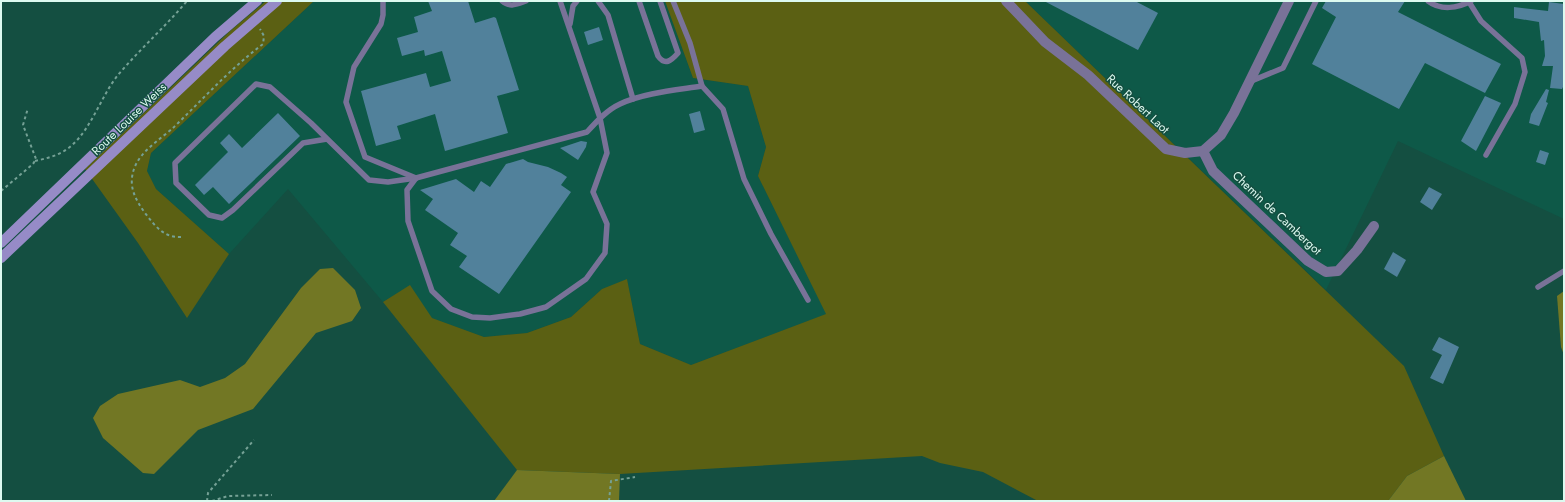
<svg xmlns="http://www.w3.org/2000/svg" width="1565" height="502" viewBox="0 0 1565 502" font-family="Jost,sans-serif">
  <rect width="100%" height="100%" fill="#144f41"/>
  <!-- built -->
  <g fill="#0e5948">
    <polygon points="314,1 665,1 693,78 748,86 766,147 758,176 827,314 691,365 640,344 627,280 602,289 571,317 527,333 484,337 431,318 410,286 383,302 288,189 229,254 156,189 147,171 151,153"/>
    <polygon points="1025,1 1564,1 1564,219 1398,141 1326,290"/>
  </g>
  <!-- green -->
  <g fill="#5b6013">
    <polygon points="266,1 314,1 151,153 147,171 156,189 229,254 187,318 138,243 85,169 230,31"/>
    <polygon points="665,1 1025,1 1404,366 1444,456 1407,476 1388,501 1038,501 983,472 940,463 922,456 620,474 517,470 383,302 410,285 432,318 484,337 527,333 571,317 602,289 627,279 640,344 691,365 826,314 758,176 766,147 748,86 693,78"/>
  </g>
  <!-- forest -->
  <g fill="#727724">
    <polygon points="333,268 355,290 361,308 352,321 316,333 253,409 198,430 154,474 143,473 103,438 93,418 100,406 118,394 180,380 200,387 225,378 245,364 301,288 320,269"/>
    <polygon points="1564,291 1564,355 1561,347 1557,296"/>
    <polygon points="1444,456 1466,501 1388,501 1407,476"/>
    <polygon points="517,470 620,474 619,501 494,501"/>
  </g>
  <!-- building -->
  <g fill="#51819b">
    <polygon points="428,1 468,1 475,23 494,17 496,18 519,90 497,96 508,133 445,151 435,114 397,126 401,139 376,146 361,91 426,73 430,87 451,81 442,51 425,56 424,50 402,56 397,38 418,32 414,17 432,11"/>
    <polygon points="1044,1 1135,1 1158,13 1138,50"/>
    <polygon points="1326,1 1405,1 1398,12 1501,64 1485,93 1425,63 1399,109 1312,64 1336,17 1322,8"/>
    <polygon points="1549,2 1564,4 1564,85 1562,89 1550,88 1553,66 1542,66 1545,56 1544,40 1541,41 1539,22 1514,18 1514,7 1548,11"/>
    <polygon points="599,27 603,40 588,45 584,32"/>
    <polygon points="1546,89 1549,90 1546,102 1548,103 1539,126 1529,123 1531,114"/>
    <polygon points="1485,96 1501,103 1476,151 1461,141"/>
    <polygon points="700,111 705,130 694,133 689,114"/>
    <polygon points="278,113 300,136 229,204 213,187 204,195 195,185 228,152 220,143 229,134 242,148"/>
    <polygon points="581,141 587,142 586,147 578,160 560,148"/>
    <polygon points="1540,150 1549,153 1545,165 1536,162"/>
    <polygon points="523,159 528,162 548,167 561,173 567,177 561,185 571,192 499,294 459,267 467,256 450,245 458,233 425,210 433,199 420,190 456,179 474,192 481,181 490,187 506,164"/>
    <polygon points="1429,187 1442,194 1432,210 1420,202"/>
    <polygon points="1393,252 1406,260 1397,277 1384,269"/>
    <polygon points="1439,337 1459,347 1443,384 1430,378 1442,355 1432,350"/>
  </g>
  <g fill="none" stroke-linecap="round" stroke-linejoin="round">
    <!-- path -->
    <g stroke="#75a195" stroke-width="2" stroke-dasharray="3 3" stroke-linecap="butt">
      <path d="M35 161C48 158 61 155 71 146 92 128 101 96 118 75 140 49 165 27 187 1"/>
      <polyline points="1,191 33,164 36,159 23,125 28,108"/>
      <path d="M181 237C164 238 155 226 145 213 135 199 128 186 134 169 140 151 161 139 174 127 203 99 230 69 263 44L264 36 260 29"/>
      <polyline points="207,501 208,493 254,440"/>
      <polyline points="212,501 228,496 272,495"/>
      <polyline points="609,501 611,481 635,477"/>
    </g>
    <!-- lane -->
    <g stroke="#797298" stroke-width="5.5">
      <path d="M383 1V15L381 24 354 67 346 102 365 157 416 178 587 132C597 121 607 110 620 104 643 93 677 90 702 86L723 109 744 179 771 234 808 300"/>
      <path d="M502 1C510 8 517 4 526 1"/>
      <polyline points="598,1 608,15 633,99"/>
      <path d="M639 1 658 56C665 66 671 61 678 53L660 1"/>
      <polyline points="673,1 690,43 702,86"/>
      <path d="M1428 1C1441 11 1458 8 1471 1"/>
      <polyline points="1469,2 1481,21 1522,58 1525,72 1515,104 1486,155"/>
      <polyline points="570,24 573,6 577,1"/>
      <polyline points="1249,82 1283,68 1316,1"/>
      <polyline points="327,139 303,143 233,210 222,218 209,215 176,183 175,163 256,84 270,87 311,123 369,180 388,182 416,178"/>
      <polyline points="416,178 407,190 408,221 432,291 451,309 472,317 490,318 520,314 546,307 586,279 605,253 607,224 593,192 607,153 600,118 560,1"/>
      <polyline points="1538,287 1564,271"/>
    </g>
    <!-- street -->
    <g stroke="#797298" stroke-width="10">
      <polyline points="1006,1 1045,42 1088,75 1166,149 1185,153 1203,151 1221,135 1234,113 1289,1"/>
      <polyline points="1203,151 1213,171 1308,261 1326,272 1338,271 1357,250 1374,226"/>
    </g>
    <!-- secondary -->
    <g stroke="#968bc7" stroke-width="10">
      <polyline points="1,243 215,37 257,1"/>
      <polyline points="1,258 225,46 277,1"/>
    </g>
  </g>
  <g text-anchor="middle" stroke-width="3" stroke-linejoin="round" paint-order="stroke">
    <!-- street labels -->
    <g font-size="12" fill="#ddfaf0" stroke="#144f41">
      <text transform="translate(1138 104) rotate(43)" y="4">Rue Robert Laot</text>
      <text transform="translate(129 119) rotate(-44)" y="4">Route Louise Weiss</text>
      <text transform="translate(1277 213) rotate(43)" y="4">Chemin de Cambergot</text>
    </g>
  </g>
  <!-- border -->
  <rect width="1565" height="502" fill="none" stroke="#ddfaf0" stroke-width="4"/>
</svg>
